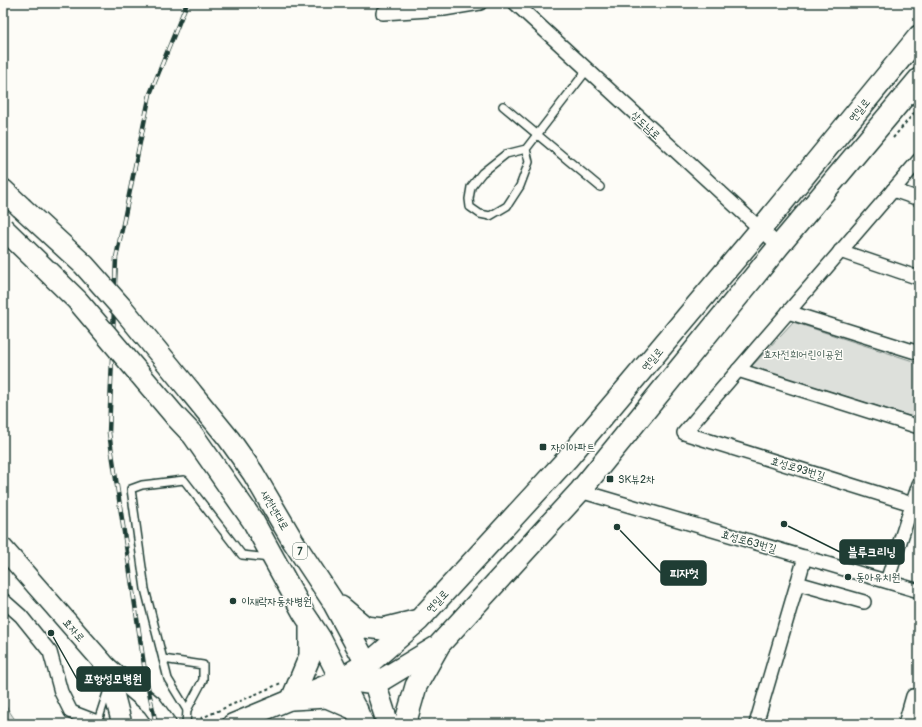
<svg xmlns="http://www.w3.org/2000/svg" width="922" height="727" viewBox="0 0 922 727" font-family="Pangolin,'Poor Story',sans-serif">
  <rect width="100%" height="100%" fill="#fdfcf7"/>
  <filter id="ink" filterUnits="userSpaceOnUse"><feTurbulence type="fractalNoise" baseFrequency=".025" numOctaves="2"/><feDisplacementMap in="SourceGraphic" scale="8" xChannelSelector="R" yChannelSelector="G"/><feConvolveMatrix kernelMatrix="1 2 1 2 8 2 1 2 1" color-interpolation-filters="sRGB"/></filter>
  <g filter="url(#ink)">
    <!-- green -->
    <g fill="#dde0db" stroke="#7e8e88">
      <polygon points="793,322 919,363 919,419 751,367"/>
      <polygon points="3,702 18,724 3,724"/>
    </g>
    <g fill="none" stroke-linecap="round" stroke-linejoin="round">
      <!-- lane casing -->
      <g stroke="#1f3d34" stroke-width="10">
        <g id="lane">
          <polyline points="503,106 600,187"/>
          <polyline points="526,149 506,154 482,173 471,187 469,199 470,207 480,214 490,216 507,206 520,186 529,162 526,149 587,70"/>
          <polyline points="163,659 203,665 203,680 187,710"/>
          <polyline points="97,724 108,690"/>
          <polyline points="186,724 187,710 168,679 145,589 131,489 142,485 184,480 242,555 270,558"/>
        </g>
      </g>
      <!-- street casing -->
      <g stroke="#1f3d34" stroke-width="16">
        <g id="street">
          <polyline points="515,3 779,246"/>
          <polyline points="383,13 444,9 480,3"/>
          <polyline points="893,190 919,199"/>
          <polyline points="840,251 919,278"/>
          <polyline points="788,312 919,353"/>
          <polyline points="738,370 919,427"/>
          <polyline points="580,491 919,591"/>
          <polyline points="912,504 684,433 919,160"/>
          <polyline points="887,581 919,484"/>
          <polyline points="797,583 864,602"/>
          <polyline points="3,600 21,616 50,652 61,692 71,712 97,722"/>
          <polyline points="756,724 805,557"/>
          <polyline points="905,724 913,696"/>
        </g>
      </g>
      <!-- secondary casing -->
      <g stroke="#1f3d34" stroke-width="22">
        <g id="secondary">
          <polyline points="3,548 107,667 122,724"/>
          <polyline points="107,667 152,705 166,724"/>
          <polyline points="232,724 340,679"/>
        </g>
      </g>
      <!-- primary casing -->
      <g stroke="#1f3d34" stroke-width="24">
        <g id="primary">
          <polyline points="3,190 21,207"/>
          <polyline points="190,391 229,439 253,473 293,541 332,600 366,663 375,684 388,724"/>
          <polyline points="176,417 193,435 253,521 303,612 320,638 363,724"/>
          <polyline points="341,607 365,627 383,629 415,621"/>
          <polyline points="310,623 310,656 292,699 327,697 357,710"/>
          <polyline points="340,679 374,659 419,620 567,459 760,230 919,36"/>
          <polyline points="340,679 375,684 438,646 580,491 779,246 919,79"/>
          <polyline points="405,724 416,686 438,647"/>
        </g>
      </g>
      <!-- path -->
      <g stroke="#1f3d34" stroke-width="2" stroke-dasharray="3 3" stroke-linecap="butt">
        <polyline points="893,138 919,107"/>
        <polyline points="195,721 281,683"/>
      </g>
      <!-- lane -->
      <use href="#lane" stroke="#fdfcf7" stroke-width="7"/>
      <!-- street -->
      <use href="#street" stroke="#fdfcf7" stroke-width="13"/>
      <!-- secondary -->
      <use href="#secondary" stroke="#fdfcf7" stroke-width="19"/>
      <!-- primary -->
      <use href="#primary" stroke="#fdfcf7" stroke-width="21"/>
      <!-- rail casing -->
      <g stroke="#1f3d34" stroke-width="4.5">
        <polyline id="rail" points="156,724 146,678 109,433 116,258 150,94 187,3"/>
      </g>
      <!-- rail -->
      <use href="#rail" stroke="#fdfcf7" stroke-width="3" stroke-dasharray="9" stroke-linecap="butt"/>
      <!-- primary-bridge casing -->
      <g stroke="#1f3d34" stroke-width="24" stroke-linecap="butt">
        <g id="primary-bridge">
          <polyline points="21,207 84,265 123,309 190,391"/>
          <polyline points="3,228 77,300 176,417"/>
        </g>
      </g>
      <!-- primary-bridge -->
      <use href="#primary-bridge" stroke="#fdfcf7" stroke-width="21"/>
    </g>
  </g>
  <!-- markers -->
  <g fill="#1f3d34" stroke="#fdfcf7" stroke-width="1.5">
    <rect x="539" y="443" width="8" height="8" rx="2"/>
    <rect x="606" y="475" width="8" height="8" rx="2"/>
    <circle cx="848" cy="577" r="4"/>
    <circle cx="233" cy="601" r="4"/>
  </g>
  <g text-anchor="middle" stroke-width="3" stroke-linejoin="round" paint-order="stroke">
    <!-- shield labels -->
    <rect fill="#fdfcf7" stroke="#62766e" stroke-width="1" x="293" y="543" width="14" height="16" rx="3"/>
    <g font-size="10" font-weight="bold" fill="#1f3d34">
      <text x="300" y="555">7</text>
    </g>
    <!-- street labels -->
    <g font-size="11" fill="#1f3d34" stroke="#fdfcf7">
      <text transform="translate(859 110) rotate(-51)" y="4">연일로</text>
      <text transform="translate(646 125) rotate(43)" y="4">상도남로</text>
      <text transform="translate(652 359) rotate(-50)" y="4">연일로</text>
      <text transform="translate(798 468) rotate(17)" y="4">효성로93번길</text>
      <text transform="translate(275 510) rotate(60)" y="4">새천년대로</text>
      <text transform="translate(749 541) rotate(16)" y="4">효성로63번길</text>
      <text transform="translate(437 601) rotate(-47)" y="4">연일로</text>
      <text transform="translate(74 630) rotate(49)" y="4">효자로</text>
    </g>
    <!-- park labels -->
    <g font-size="11" fill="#455e55" stroke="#fdfcf7">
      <text x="803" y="358">효자전희어린이공원</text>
    </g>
    <!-- poi labels -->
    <g font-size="11" fill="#1f3d34" stroke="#fdfcf7" text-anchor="start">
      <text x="551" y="451">자이아파트</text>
      <text x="618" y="483">SK뷰2차</text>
      <text x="856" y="581">동아유치원</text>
      <text x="241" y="605">이재락자동차병원</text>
    </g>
  </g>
  <!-- callouts -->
  <path fill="none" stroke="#1f3d34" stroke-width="1.5" d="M784 524L840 552M617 527L661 573M51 633L77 679"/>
  <g fill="#1f3d34" stroke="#fdfcf7" stroke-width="1.5">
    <circle cx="784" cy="524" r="4"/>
    <circle cx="617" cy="527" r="4"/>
    <circle cx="51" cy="633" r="4"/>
  </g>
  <g fill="#1f3d34" stroke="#1f3d34" stroke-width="1.5">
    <rect x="840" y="540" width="64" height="24" rx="4"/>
    <rect x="661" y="561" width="45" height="24" rx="4"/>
    <rect x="77" y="667" width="73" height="24" rx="4"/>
  </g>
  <g font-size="12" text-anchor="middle" font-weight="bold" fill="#fff">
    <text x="872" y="556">블루크리닝</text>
    <text x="684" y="577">피자헛</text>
    <text x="113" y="683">포항성모병원</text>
  </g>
  <!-- margin -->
  <rect width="922" height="727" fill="none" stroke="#fdfcf7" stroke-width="16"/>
  <rect x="8" y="8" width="906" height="711" fill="none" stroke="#1f3d34" stroke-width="1.5" filter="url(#ink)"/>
</svg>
